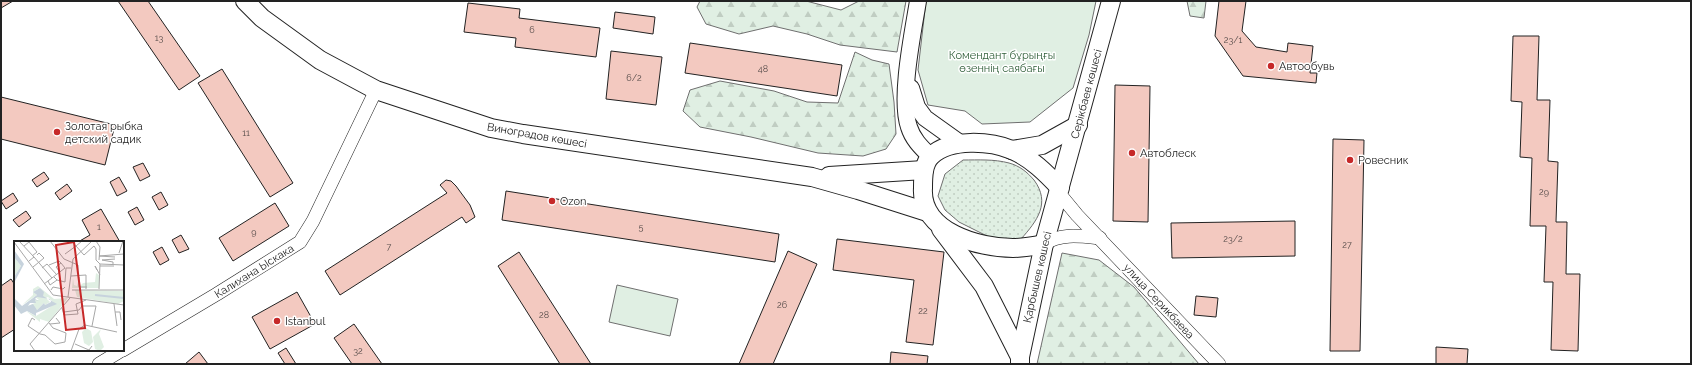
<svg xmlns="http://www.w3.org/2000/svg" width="1692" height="365" viewBox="0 0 1692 365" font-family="Raleway,sans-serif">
  <defs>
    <pattern id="grass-dots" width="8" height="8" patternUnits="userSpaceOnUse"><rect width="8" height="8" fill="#e0efe3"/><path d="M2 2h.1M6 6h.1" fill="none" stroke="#c0cdc2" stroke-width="1.8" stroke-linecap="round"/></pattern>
    <pattern id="forest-firs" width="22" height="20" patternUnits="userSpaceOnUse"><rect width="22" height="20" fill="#e0efe3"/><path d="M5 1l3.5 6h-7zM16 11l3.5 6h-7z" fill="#c0cdc2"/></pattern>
  </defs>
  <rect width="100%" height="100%" fill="#fff"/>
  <!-- grass -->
  <path fill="url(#grass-dots)" stroke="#6f6f6f" d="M963 160C978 160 994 159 1009 163 1020 166 1027 172 1034 180 1051 203 1037 221 1021 239L1008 241 991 238 959 222 945 210 938 196 945 174Z"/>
  <!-- forest -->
  <g fill="url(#forest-firs)" stroke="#6f6f6f">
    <polygon points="700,1 806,1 841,10 859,1 906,1 897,52 840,45 807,34 773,26 739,34 706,24 697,7"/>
    <polygon points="1187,1 1206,1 1204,18 1190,16"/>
    <polygon points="855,52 872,60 889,64 894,102 896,134 886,149 863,156 818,153 751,137 700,127 683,111 690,90 720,81 774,91 807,102 838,103"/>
    <polygon points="1062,253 1099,260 1134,287 1199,364 1037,364"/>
  </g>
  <!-- park -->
  <g fill="#e0efe3" stroke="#6f6f6f">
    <polygon points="926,1 1096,1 1089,35 1073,88 1030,122 982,124 965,111 928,105 918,70"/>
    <polygon points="617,285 678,299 670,336 609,322"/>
  </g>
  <!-- building -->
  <g fill="#f3c9c0" stroke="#222">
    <polygon points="1,1 13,1 1,8"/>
    <polygon points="118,1 148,1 200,76 179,90"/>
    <polygon points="1219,1 1246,1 1242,31 1256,47 1287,52 1288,43 1313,46 1310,73 1317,73 1316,83 1243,76 1215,36"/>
    <polygon points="468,3 520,9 519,18 600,28 596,57 515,47 516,38 464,32"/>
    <polygon points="615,12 655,17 653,34 613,28"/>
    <polygon points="1513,36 1539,36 1537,100 1550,100 1548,161 1558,162 1556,222 1567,222 1566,274 1580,274 1578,351 1551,350 1553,282 1544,282 1546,226 1530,226 1532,158 1520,157 1522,102 1511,101"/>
    <polygon points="690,43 842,65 837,96 685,73"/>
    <polygon points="611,51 662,57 656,105 606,99"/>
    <polygon points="222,69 293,183 270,197 198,83"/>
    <polygon points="1115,85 1150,86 1148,222 1113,221"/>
    <polygon points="1,97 115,125 105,165 1,139"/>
    <polygon points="1333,139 1364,140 1360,351 1330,351"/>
    <polygon points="143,163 150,176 140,181 133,167"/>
    <polygon points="44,172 49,179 37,187 32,180"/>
    <polygon points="119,177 127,191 117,196 110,182"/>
    <polygon points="446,180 451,181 456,186 470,205 475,217 466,223 462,217 340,295 325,271 447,193 440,185"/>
    <polygon points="67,184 72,191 60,200 55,193"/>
    <polygon points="506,191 779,234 775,262 502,220"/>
    <polygon points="161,192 168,205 159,210 152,197"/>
    <polygon points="13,193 18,201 6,209 1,201"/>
    <polygon points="275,203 289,226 233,261 219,238"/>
    <polygon points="137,207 144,220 135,225 128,212"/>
    <polygon points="101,209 120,242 78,242 90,235 82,220"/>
    <polygon points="26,211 31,218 19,227 13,220"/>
    <polygon points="1295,221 1295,256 1172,258 1171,223"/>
    <polygon points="181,235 189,249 179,253 172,240"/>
    <polygon points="837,239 944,252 933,345 906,342 914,280 833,270"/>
    <polygon points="162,247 169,260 160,265 153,252"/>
    <polygon points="788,251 817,264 773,364 739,364"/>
    <polygon points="519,252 591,364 560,364 498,266"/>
    <polygon points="11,279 15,285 15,329 1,338 1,286"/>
    <polygon points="297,292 315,324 270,349 252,317"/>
    <polygon points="1196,296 1218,298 1216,317 1194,315"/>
    <polygon points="354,324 382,364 352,364 334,338"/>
    <polygon points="1436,347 1468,349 1467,364 1436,364"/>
    <polygon points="286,348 296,364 285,364 278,353"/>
    <polygon points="199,352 208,364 185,364"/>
    <polygon points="891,352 928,356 927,364 890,364"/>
  </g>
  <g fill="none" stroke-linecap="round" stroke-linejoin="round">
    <!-- minor casing -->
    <g stroke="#222" stroke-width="14">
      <g id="minor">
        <polyline points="1058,192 1077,215 1219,364"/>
        <path d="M1044 244C1061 233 1080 236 1100 238"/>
        <polyline points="123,350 217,294 300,242 313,221 376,90"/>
        <polyline points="99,364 122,350"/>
      </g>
    </g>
    <!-- tertiary casing -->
    <g stroke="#222" stroke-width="18">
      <g id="tertiary">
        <path d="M918 1C913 32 899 99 909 127 913 140 922 148 931 157"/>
        <polyline points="911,88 917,107 925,118 960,143"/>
      </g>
    </g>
    <!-- secondary casing -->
    <g stroke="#222" stroke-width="20">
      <g id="secondary">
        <polyline points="245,1 262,18 320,60 376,90 491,128 523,134 812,177 858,190 927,212"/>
        <polyline points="1012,150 1042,145 1078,125"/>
        <polyline points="829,176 924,170"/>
        <polyline points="941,229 984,286 1020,357"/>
        <path d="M1044 244C1034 246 1023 248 1013 248 979 248 920 232 923 188 923 177 923 164 931 156 950 138 990 141 1012 150 1031 158 1046 173 1060 188"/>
        <polyline points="1020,364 1020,357 1044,244 1111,1"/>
      </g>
    </g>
    <!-- minor -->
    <use href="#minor" stroke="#fff" stroke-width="13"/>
    <!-- tertiary -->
    <use href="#tertiary" stroke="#fff" stroke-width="16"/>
    <!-- secondary -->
    <use href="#secondary" stroke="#fff" stroke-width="18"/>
  </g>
  <!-- markers -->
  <g fill="#c62828" stroke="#fff" stroke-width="1.5">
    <circle cx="1271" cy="66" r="4"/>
    <circle cx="57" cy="132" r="4"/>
    <circle cx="1132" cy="153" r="4"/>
    <circle cx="1350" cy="160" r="4"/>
    <circle cx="552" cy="201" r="4"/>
    <circle cx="277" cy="321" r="4"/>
  </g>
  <g text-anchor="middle" stroke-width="3" stroke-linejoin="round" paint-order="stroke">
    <!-- number labels -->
    <g font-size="9" fill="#564c4a">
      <text x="532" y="33">6</text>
      <text x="159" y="41">13</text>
      <text x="1233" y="43">23/1</text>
      <text x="763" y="72">48</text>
      <text x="634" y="81">6/2</text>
      <text x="246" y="136">11</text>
      <text x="1544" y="195">29</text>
      <text x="99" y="230">1</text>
      <text x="641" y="230">5</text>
      <text x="254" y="235">9</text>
      <text x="1233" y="242">23/2</text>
      <text x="1347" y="248">27</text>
      <text x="389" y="250">7</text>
      <text x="782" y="308">26</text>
      <text x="923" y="314">22</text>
      <text x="544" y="318">28</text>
      <text x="358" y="354">32</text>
    </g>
    <!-- park labels -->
    <g font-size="11" fill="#2f5e38" stroke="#fff">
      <text x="1002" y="59">Комендант бұрыңғы<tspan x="1002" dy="13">өзеннің саябағы</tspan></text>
    </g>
    <!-- poi labels -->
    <g font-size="11" fill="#222" stroke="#fff" text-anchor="start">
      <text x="1279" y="70">Автообувь</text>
      <text x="65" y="130">Золотая рыбка<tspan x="65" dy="13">детский садик</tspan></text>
      <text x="1140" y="157">Автоблеск</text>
      <text x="1358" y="164">Ровесник</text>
      <text x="560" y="205">Ozon</text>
      <text x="285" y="325">Istanbul</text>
    </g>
    <!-- street labels -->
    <g font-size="11" fill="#222" stroke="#fff">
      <text transform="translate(1086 94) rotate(-75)" y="4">Серікбаев көшесі</text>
      <text transform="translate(537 135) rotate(10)" y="4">Виноградов көшесі</text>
      <text transform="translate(254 271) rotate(-32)" y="4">Калихана Ыскака</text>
      <text transform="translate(1037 277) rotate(-77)" y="4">Қарбышев көшесі</text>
      <text transform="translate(1159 301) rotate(47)" y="4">улица Серикбаева</text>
    </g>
  </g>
  <!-- overview -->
  <g transform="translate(14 241)">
    <rect width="110" height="110" fill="#fff"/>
    <path d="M82 32 85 34V47H58L59 37 60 44 63 45 64 41 66 45 69 42 81 41ZM24 45 40 58 54 57 35 81 26 78V81L12 70 22 75 41 63 34 56 32 57 36 61 31 64 30 62 23 69 14 65 21 62V59H25L21 56 29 55 26 47 19 51 23 54 8 64 19 54V48Z" fill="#e0efe3"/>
    <path d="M0 16 7 25 0 36ZM61 49 110 50V60L104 63 63 56ZM72 87 77 90 79 101 75 105 70 102 68 91ZM87 88 85 93 90 106 86 110 81 108 79 96Z" fill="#e0efe3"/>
    <path d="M0 9 10 23 0 42V36L7 25 0 16ZM26 47 30 51 29 55 43 63 22 72V75L13 70 7 73 0 64V57L8 65 23 54 19 51ZM23 56 36 58 37 61 31 64 30 62 23 69 19 63 14 65 16 62H22L21 59 25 60 21 58Z" fill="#c7d3dd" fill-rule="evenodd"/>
    <path fill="none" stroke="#c7d3dd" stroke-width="2" d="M81 54 110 57"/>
    <path fill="none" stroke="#a7a7a7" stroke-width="1" d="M5 0 20 16 15 20M36 0 50 18 64 24V32M68 0 62 5 70 14 80 5 82 8V19L86 23 85 48M82 0 86 6 85 19M0 1 39 54 110 64M10 5 15 1 23 11 18 15M105 12 109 0M51 13 62 5 58 0M85 15 110 13M85 15 101 16M20 16 38 37M86 23 110 24M99 23V21L88 19 101 18M35 24 45 20 47 22M86 25H100M19 26 30 17 25 12 23 14M28 27 33 23 43 34M83 29 81 25 86 34M46 31 42 26 47 22 51 27M57 35 72 34V48M65 36V46H73M43 39 51 41 52 27H57M34 40 36 44 43 39 40 36M30 43 51 27M37 49 39 46 49 48 51 46M58 49H110M54 56 59 18 78 0M100 63 103 85M48 67 50 74 64 73 62 63 72 59M50 71 65 69 68 65H82L78 85M101 71H106L107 79M21 79 18 77 14 85 26 93M36 83 46 82 42 77M26 93 31 94 41 103 51 101 52 92 39 87 35 82M61 103 75 109 78 105M21 110 16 103 56 57M57 110 65 88 71 84 103 91"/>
    <path fill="#c62828" fill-opacity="0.15" stroke="#c62828" stroke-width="2" d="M60 1 71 87 52 89 42 4Z"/>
    <rect width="110" height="110" fill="none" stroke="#222" stroke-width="2"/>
  </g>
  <!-- border -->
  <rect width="1692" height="365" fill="none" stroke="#222222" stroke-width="4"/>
</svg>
